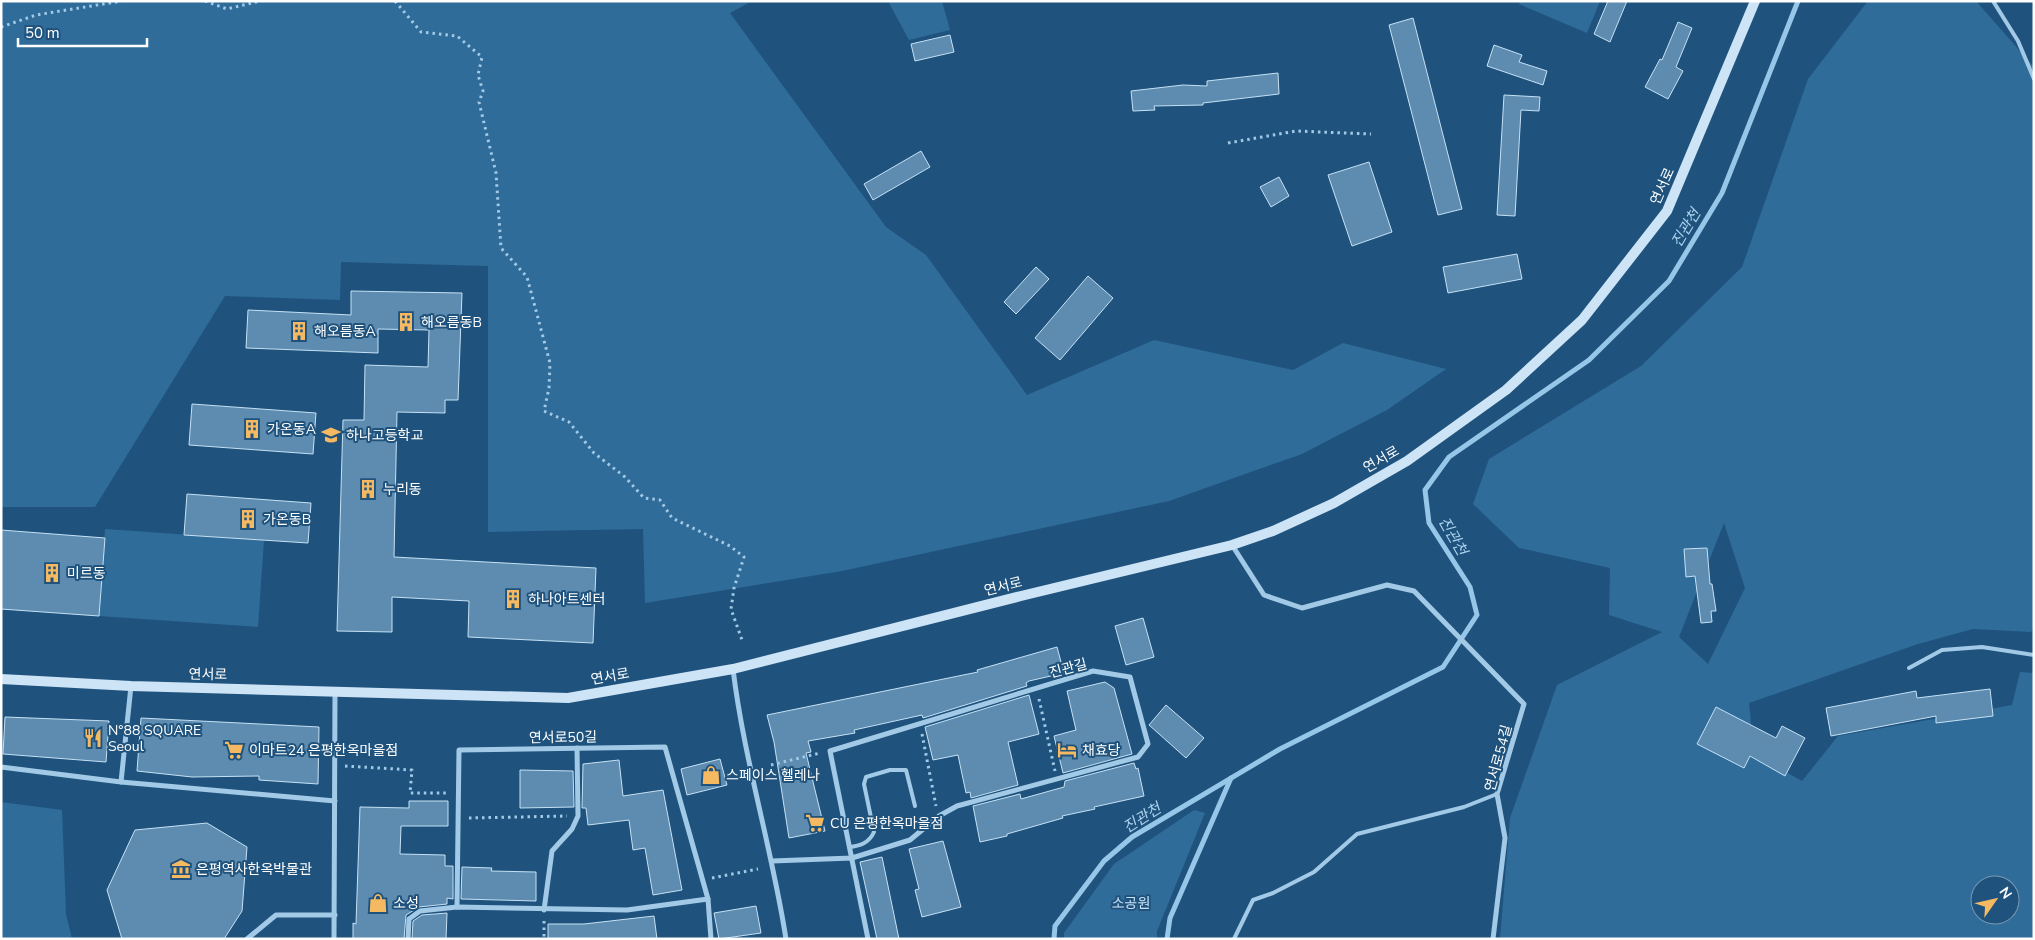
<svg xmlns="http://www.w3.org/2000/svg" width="2035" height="940" viewBox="0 0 2035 940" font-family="'Nunito Sans','Noto Sans KR',sans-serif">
  <rect width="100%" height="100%" fill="#1f537d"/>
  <!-- green -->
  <g fill="#2f6c99" fill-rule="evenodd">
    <polygon points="1,1 752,1 730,13 886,227 926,255 1027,395 1154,340 1293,370 1343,343 1446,369 1387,410 1302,454 1169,501 842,571 645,603 643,529 488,532 488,266 341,262 340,300 225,296 95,507 1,507"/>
    <polygon points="888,1 942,1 950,30 909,40"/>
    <polygon points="1520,1 1600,1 1587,33 1519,4"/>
    <path d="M1868 1H1976L2034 67V627L2031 632 1973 629 1918 644 1749 703 1754 754 1802 781 1838 736 2012 705 2020 672 2034 673V939H1500L1510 818 1557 685 1662 632 1609 615 1610 568 1519 548 1473 504 1489 459 1641 366 1742 267 1808 79ZM1724 523 1745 588 1708 664 1679 637ZM1980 885H2010V915H1980Z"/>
    <polygon points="105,529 264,540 258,627 99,616"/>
    <polygon points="1,802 62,810 66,914 72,939 1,939"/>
    <polygon points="1194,810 1205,813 1157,931 1157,939 1064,939 1064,933 1114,864"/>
  </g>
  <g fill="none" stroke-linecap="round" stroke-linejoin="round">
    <!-- stream -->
    <g stroke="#96c6e8" stroke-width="5">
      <polyline points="1054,939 1055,926 1104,861 1132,837 1280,749 1443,667 1477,615 1470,587 1429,523 1425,490 1449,457 1589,360 1669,281 1722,193 1798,1"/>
      <polyline points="1167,939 1170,918 1231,778"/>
    </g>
  </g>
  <!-- building -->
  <g fill="#5d8cb0" stroke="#c6e1f5">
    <polygon points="1608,1 1627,1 1610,42 1594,34"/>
    <polygon points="1413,18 1462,209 1438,215 1389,25"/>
    <polygon points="1678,22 1692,28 1676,67 1683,71 1668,99 1645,87 1660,59 1662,60"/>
    <polygon points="950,35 954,52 915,61 911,44"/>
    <polygon points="1494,45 1522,55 1519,62 1547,71 1543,85 1487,66"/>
    <polygon points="1278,73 1279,94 1203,103 1203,105 1154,106 1155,110 1133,111 1131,91 1183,85 1207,86 1207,81"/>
    <polygon points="1504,95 1540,97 1539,111 1521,110 1515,216 1497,215"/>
    <polygon points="921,151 930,167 873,200 864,184"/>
    <polygon points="1369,162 1392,232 1352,246 1328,175"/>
    <polygon points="1279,177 1289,196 1271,207 1260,187"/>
    <polygon points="1517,254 1522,279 1448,293 1443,267"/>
    <polygon points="1036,267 1049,279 1016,314 1004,302"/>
    <polygon points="1088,276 1113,298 1060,360 1035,338"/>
    <polygon points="351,291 462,293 458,400 445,400 445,413 397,412 394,557 596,568 593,643 468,637 469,601 392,597 392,632 337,631 343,420 364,420 365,365 428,367 429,330 378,329 378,353 246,348 248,310 351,315"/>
    <polygon points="192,404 316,413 313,454 189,445"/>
    <polygon points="187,494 311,503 308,543 184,535"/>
    <polygon points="1,530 105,538 99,616 1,609"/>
    <polygon points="1707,548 1710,584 1712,584 1716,611 1711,611 1712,622 1701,623 1695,576 1686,577 1684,549"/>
    <polygon points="1143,618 1154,657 1126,665 1115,626"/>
    <polygon points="1057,647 1064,673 1029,681 1026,683 1027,686 923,718 922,715 854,730 855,733 808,741 811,752 806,753 825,831 789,838 774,742 767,715 978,672 977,670"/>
    <polygon points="1105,682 1114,688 1132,754 1063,773 1054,736 1076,730 1067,691"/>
    <polygon points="1990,689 1993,716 1936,723 1936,716 1831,736 1826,708 1916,691 1917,698"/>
    <polygon points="1029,695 1039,734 1008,742 1018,785 971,798 970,792 966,793 958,755 933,760 925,727"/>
    <polygon points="1166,705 1204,738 1186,758 1149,725"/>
    <polygon points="1716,707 1776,738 1782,726 1805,738 1785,776 1750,756 1744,768 1697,744"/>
    <polygon points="5,717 109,721 106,762 3,754"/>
    <polygon points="141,718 319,727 318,784 259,780 259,776 192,777 137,771"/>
    <polygon points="720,759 727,785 687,795 681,769"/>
    <polygon points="619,760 623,796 663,790 682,890 653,895 645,848 633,850 629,820 588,825 586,808 582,808 583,764"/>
    <polygon points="1134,763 1136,769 1138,768 1144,796 1094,807 1095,809 1062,816 1063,818 1007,834 1007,836 980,842 973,806 1020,794 1021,799 1064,787 1065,781"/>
    <polygon points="520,770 573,771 574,807 520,808"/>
    <polygon points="409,801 448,801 448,826 401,826 400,854 445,855 445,866 453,866 453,899 447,898 447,904 419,907 406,915 404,939 353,939 353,923 356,924 360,807 409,808"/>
    <polygon points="207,823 247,847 242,911 224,939 122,939 107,890 135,830"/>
    <polygon points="943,841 961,907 922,917 915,890 919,889 909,849"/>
    <polygon points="882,857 899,939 877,939 860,862"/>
    <polygon points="462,867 492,868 491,871 536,872 536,901 461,899"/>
    <polygon points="756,906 761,933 719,939 714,913"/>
    <polygon points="447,913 446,939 412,939 413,921 422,915"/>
    <polygon points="654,916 657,939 548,939 548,924 584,924"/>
  </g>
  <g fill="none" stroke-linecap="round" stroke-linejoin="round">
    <!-- path -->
    <g stroke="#a2cae7" stroke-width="3" stroke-dasharray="2.5 4" stroke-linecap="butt">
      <polyline points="205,1 227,9 260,1"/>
      <polyline points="395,1 421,32 457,36 482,57 478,75 483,91 479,102 496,173 501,248 527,277 550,363 549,388 544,411 569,422 594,453 625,477 644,498 660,500 672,518 730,546 744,557 734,588 731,609 742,640"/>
      <polyline points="1,27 36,15 122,1"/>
      <polyline points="1228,143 1296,131 1371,134"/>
      <polyline points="1039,699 1055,771"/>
      <polyline points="922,734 936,806"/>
      <polyline points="771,765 820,753"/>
      <polyline points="345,766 412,770 410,793 448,793"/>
      <polyline points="469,818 567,816"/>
      <polyline points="712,878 758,869"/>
      <polyline points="544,921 544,939"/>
    </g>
    <!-- service -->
    <g stroke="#a2cae7" stroke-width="4">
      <polyline points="1993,1 2018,41 2034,79"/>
      <polyline points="1909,668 1942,650 1982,647 2034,655"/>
      <path d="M849 847C860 846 869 843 874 832L864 784 866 777 890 770H906L915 806"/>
      <polyline points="1234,939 1253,900 1273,893 1314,872 1357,834 1464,807 1497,794"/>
    </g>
    <!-- minor -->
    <g stroke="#a2cae7" stroke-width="5">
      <polyline points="1232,545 1264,595 1302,608 1387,585 1414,591 1524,704 1497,794 1505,838 1493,939"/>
      <path d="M733 669C744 760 772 848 786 939"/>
      <polyline points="1,767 121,782 335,801"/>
      <polyline points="121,782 131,686"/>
      <polyline points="772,861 852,858 910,840 939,816 957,806 1138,757 1148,744 1130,677 1093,671 830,751 868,939"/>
      <polyline points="457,907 459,750 665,747 708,899 711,939"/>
      <polyline points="544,910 552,851 572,829 578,816 577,748"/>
      <polyline points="247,939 276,915 335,915"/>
      <polyline points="334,939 335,691"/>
      <polyline points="408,939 409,919 420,911 457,907 627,910 708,899"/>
    </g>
    <!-- secondary -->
    <polyline stroke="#cde3f6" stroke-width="10" points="1,679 131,686 568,698 733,669 1021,596 1232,545 1273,531 1334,503 1407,461 1506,390 1582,320 1667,211 1755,1"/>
  </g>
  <!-- icons -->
  <defs>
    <g id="building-bare" transform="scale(1.5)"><path d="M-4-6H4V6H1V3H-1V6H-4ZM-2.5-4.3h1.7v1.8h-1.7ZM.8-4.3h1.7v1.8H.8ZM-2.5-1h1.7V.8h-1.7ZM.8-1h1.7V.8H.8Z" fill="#f5b962" stroke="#1f537d" stroke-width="2.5" paint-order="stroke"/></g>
    <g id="school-bare" transform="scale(1.5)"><path d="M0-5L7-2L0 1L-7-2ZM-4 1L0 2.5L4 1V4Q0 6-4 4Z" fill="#f5b962" stroke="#1f537d" stroke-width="2.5" paint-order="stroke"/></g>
    <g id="restaurant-bare" transform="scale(1.5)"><path d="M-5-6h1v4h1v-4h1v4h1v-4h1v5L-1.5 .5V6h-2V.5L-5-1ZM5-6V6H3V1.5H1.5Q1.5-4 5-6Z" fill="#f5b962" stroke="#1f537d" stroke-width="2.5" paint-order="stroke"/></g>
    <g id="supermarket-bare" transform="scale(1.5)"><path d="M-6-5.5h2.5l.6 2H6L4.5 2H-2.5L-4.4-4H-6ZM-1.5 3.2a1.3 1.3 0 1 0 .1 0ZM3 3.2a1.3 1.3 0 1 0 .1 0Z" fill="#f5b962" stroke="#1f537d" stroke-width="2.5" paint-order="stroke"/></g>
    <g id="hotel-bare" transform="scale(1.5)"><path d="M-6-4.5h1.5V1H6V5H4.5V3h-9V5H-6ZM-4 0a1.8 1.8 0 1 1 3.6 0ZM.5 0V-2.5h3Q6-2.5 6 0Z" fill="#f5b962" stroke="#1f537d" stroke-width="2.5" paint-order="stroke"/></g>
    <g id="shop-bare" transform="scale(1.5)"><path d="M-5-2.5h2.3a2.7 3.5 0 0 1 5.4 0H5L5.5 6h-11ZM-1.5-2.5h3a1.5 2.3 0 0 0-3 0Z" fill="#f5b962" stroke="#1f537d" stroke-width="2.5" paint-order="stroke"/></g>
    <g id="museum-bare" transform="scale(1.5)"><path d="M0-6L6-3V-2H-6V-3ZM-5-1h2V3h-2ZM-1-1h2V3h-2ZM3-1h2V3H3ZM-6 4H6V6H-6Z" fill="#f5b962" stroke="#1f537d" stroke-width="2.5" paint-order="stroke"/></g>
  </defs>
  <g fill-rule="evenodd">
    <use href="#building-bare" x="406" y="322"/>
    <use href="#building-bare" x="299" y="331"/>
    <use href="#building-bare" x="252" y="429"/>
    <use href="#school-bare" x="331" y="435"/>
    <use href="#building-bare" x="368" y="489"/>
    <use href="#building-bare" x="248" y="519"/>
    <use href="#building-bare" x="52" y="573"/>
    <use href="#building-bare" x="513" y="599"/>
    <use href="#restaurant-bare" x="93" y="738"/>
    <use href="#supermarket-bare" x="234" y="750"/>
    <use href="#hotel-bare" x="1067" y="750"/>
    <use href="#shop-bare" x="711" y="775"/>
    <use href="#supermarket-bare" x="815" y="823"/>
    <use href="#museum-bare" x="181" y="869"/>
    <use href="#shop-bare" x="378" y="903"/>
  </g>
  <g text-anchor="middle" stroke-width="4" stroke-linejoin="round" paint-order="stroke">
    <!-- street labels -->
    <g font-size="14" fill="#fff" stroke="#1f537d">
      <text transform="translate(1662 186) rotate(-66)" y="5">연서로</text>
      <text transform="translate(1381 459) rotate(-30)" y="5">연서로</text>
      <text transform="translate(1003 586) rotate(-14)" y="5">연서로</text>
      <text transform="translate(1068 668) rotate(-15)" y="5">진관길</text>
      <text transform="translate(208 674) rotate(1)" y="5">연서로</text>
      <text transform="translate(610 676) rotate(-10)" y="5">연서로</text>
      <text transform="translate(563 737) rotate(-1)" y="5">연서로50길</text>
      <text transform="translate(1498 758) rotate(-75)" y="5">연서로54길</text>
    </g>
    <!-- poi labels -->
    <g font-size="14" fill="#fff" stroke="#1f537d" text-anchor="start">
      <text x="421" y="327">해오름동B</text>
      <text x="314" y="336">해오름동A</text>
      <text x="267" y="434">가온동A</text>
      <text x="346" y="440">하나고등학교</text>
      <text x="383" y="494">누리동</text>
      <text x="263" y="524">가온동B</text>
      <text x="67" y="578">미르동</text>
      <text x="528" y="604">하나아트센터</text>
      <text x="108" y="735">N°88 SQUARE<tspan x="108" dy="16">Seoul</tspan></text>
      <text x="249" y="755">이마트24 은평한옥마을점</text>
      <text x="1082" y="755">채효당</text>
      <text x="726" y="780">스페이스 헬레나</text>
      <text x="830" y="828">CU 은평한옥마을점</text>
      <text x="196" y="874">은평역사한옥박물관</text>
      <text x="393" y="908">소성</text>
    </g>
    <!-- park labels -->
    <g font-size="14" fill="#c6e1f5" stroke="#1f537d">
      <text x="1131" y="908">소공원</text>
    </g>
    <!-- water labels -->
    <g font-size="15" font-style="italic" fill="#add3ef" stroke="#1f537d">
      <text transform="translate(1686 228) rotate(-59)" y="5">진관천</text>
      <text transform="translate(1453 536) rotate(60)" y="5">진관천</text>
      <text transform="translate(1142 818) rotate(-32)" y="5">진관천</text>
    </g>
  </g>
  <!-- border -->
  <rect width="2035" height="940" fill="none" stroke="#ffffff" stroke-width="5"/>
  <!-- north arrow -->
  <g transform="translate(1995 900) rotate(56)"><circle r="24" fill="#1f537d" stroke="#7998b1"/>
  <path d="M0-4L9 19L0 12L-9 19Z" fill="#f5b962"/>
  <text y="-8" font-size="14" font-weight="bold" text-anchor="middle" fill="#ffffff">N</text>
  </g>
  <!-- scale -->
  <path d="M18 38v8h129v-8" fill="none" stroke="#ffffff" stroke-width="2.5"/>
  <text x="25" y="38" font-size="15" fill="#ffffff" stroke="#1f537d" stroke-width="4" paint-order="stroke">50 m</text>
</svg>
